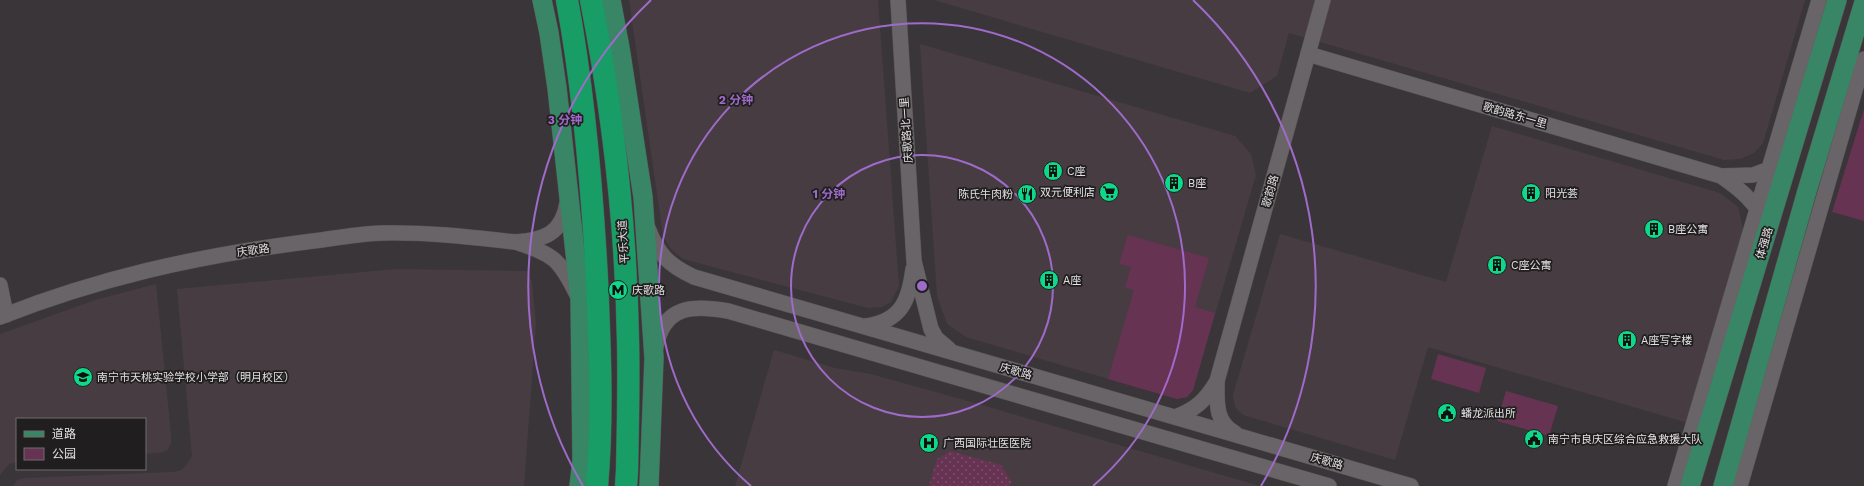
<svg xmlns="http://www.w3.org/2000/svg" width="1864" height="486" viewBox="0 0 1864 486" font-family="'Work Sans','Noto Sans SC',sans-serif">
  <defs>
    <pattern id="grass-dots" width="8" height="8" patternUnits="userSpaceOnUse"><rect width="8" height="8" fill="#673352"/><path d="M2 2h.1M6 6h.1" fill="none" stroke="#7d506b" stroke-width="1.8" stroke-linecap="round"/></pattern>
  </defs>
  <rect width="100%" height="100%" fill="#3a3538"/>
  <!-- built -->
  <g fill="#473c42">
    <polygon points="629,0 878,0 899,286 891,302 882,307 868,308 683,259 671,249 663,236"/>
    <polygon points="934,0 1805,0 1763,143 1754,153 1740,159 1724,160 1289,33 1277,76 1250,93"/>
    <polygon points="920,44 1235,136 1251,154 1256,175 1193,390 1187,397 1177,399 966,337 947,324 937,296"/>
    <polygon points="1492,126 1720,193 1738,207 1744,232 1688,423 1428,347 1395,460 1243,415 1235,407 1233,395 1280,234 1446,282"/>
    <polygon points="396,269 526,271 532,282 536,323 524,486 13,486 17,480 24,478 173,472 182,470 187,464 192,456 177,289"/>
    <polygon points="156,284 171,434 171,443 168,450 159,453 145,454 145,419 17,419 17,462 9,464 0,475 0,334 95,300"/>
    <polygon points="774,350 835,368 871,374 982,405 1260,486 735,486"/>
  </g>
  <!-- grass -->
  <polygon fill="url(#grass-dots)" points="950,451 1001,465 1011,481 1010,486 929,486 937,459"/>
  <!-- park -->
  <g fill="#673352">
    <polygon points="1864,109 1864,221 1832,212"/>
    <polygon points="1128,235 1209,258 1195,307 1215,313 1193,390 1187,397 1177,399 1108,379 1134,290 1125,287 1131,267 1119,264"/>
    <polygon points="1438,354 1486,368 1479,393 1431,379"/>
    <polygon points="1506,391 1558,406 1549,436 1497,421"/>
  </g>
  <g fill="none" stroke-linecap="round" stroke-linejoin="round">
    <!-- minor casing -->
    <g stroke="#575456" stroke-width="16">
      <g id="minor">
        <polyline points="898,0 914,261 931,329 936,338 949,349"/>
        <path d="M1308 54 1721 176C1738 188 1751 198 1761 215"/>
        <polyline points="1721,176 1753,175 1775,167"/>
        <path d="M567 203C562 234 544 240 515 242 554 255 559 258 577 295"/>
        <path d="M648 228C658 254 668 265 694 277L1411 486"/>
        <polyline points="0,285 6,315"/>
        <path d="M0 317C99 278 193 257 298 243 326 240 354 234 382 233 427 232 470 237 515 242"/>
        <path d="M866 326C901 321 909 301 913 269"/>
        <path d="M656 347C664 305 693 305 728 311L1329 486"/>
        <path d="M1217 382C1217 403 1215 422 1235 433"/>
        <path d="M1175 417C1195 410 1206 400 1217 381L1323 0"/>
        <polyline points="1675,486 1819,0"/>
        <polyline points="1740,486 1864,59"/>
      </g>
    </g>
    <!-- major casing -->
    <g stroke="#575456" stroke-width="20">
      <g id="major">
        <polyline points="542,0 549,33 557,88 580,298 582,461 579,486"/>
        <polyline points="611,0 620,48 643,197 654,358 649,486"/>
        <polyline points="1690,486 1837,0"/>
        <polyline points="1723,486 1807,191 1864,2"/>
      </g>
    </g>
    <!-- highway casing -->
    <g stroke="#575456" stroke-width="23">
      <g id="highway">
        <path d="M567 0C584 92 592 186 597 280 600 348 603 418 597 486"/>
        <path d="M591 0C613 112 626 226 628 340 629 384 628 427 627 471L626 486"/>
      </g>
    </g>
    <!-- minor -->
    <use href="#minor" stroke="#696467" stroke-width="15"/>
    <!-- major -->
    <use href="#major" stroke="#388666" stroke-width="19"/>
    <!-- highway -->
    <use href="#highway" stroke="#179d65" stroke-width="22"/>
  </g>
  <!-- distance rings -->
  <g fill="none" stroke="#9f6bcb" stroke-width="2">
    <circle cx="922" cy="286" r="131"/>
    <path d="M751 486A263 263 0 1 1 1093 486"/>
    <path d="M583 486A394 394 0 0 1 651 0M1193 0A394 394 0 0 1 1261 486"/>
  </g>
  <!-- icons -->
  <defs>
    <g id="building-disc" transform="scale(1)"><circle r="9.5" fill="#0ed98a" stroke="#201e1f"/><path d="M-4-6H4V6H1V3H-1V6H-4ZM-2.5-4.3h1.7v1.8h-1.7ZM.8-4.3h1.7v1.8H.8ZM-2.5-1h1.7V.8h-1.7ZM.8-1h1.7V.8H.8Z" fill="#111"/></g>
    <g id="supermarket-disc" transform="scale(1)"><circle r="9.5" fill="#0ed98a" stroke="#201e1f"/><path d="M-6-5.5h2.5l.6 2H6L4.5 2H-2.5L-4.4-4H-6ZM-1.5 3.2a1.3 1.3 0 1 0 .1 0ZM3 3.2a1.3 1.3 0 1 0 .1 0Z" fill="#111"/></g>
    <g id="restaurant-disc" transform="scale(1)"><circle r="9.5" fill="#0ed98a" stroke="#201e1f"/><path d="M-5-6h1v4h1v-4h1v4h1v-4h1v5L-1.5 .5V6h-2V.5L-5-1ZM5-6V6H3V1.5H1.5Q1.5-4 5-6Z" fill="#111"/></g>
    <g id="metro-disc" transform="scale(1)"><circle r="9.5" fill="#0ed98a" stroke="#201e1f"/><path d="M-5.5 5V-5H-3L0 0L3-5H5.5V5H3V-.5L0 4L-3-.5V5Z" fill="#111"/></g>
    <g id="school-disc" transform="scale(1)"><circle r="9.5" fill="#0ed98a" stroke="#201e1f"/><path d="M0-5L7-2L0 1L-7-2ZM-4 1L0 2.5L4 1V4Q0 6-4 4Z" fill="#111"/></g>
    <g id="civic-disc" transform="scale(1)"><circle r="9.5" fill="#0ed98a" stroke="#201e1f"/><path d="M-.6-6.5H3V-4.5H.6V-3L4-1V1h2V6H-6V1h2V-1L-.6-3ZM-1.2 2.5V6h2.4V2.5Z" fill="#111"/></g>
    <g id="hospital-disc" transform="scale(1)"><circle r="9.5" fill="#0ed98a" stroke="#201e1f"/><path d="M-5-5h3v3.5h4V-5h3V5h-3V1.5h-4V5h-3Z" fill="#111"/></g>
  </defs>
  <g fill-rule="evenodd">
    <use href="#building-disc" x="1053" y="171"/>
    <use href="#building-disc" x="1174" y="183"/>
    <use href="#supermarket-disc" x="1109" y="192"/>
    <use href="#building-disc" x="1531" y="193"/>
    <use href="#restaurant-disc" x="1027" y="194"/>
    <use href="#building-disc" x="1654" y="229"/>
    <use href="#building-disc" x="1497" y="265"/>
    <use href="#building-disc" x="1049" y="280"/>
    <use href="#metro-disc" x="618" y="290"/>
    <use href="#building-disc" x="1627" y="340"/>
    <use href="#school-disc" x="83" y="377"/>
    <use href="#civic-disc" x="1447" y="413"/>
    <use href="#civic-disc" x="1534" y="439"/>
    <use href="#hospital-disc" x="929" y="443"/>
  </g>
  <g text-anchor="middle" stroke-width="3.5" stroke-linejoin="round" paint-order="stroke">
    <!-- street labels -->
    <g font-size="11" fill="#e3e0e2" stroke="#201e1f">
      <text transform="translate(1515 115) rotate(16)" y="4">歌韵路东一里</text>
      <text transform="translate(906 130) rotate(-94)" y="4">庆歌路北一里</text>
      <text transform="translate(1270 191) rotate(-74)" y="4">歌韵路</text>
      <text transform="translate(623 242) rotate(-93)" y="4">平乐大道</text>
      <text transform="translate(1764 243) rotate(-73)" y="4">体强路</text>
      <text transform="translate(253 250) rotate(-8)" y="4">庆歌路</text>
      <text transform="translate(1016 371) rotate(16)" y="4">庆歌路</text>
      <text transform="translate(1327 461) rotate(16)" y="4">庆歌路</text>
    </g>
    <!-- poi labels -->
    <g font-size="11" fill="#e3e0e2" stroke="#201e1f" text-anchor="start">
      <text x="1067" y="175">C座</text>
      <text x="1188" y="187">B座</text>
      <text x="1095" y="196" text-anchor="end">双元便利店</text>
      <text x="1545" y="197">阳光荟</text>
      <text x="1013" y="198" text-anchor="end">陈氏牛肉粉</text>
      <text x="1668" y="233">B座公寓</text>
      <text x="1511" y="269">C座公寓</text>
      <text x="1063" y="284">A座</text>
      <text x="632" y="294">庆歌路</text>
      <text x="1641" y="344">A座写字楼</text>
      <text x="97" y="381">南宁市天桃实验学校小学部（明月校区）</text>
      <text x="1461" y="417">蟠龙派出所</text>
      <text x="1548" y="443">南宁市良庆区综合应急救援大队</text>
      <text x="943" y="447">广西国际壮医医院</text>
    </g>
  </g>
  <circle cx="922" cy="286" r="6" fill="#9f6bcb" stroke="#201e1f" stroke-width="2"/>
  <g font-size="12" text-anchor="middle" font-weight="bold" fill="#9f6bcb" stroke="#201e1f" stroke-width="3.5" stroke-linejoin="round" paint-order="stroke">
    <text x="736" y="104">2 分钟</text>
    <text x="565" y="124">3 分钟</text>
    <text x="829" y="198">1 分钟</text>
  </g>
  <!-- legend -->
  <rect x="16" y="418" width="130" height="52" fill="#201e1f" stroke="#6e6c6d"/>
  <rect x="24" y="431" width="20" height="6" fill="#388666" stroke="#6e6c6d"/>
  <text x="52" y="438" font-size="12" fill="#e3e0e2">道路</text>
  <rect x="24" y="448" width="20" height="12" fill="#673352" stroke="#6e6c6d"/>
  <text x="52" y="458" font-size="12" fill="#e3e0e2">公园</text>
</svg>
